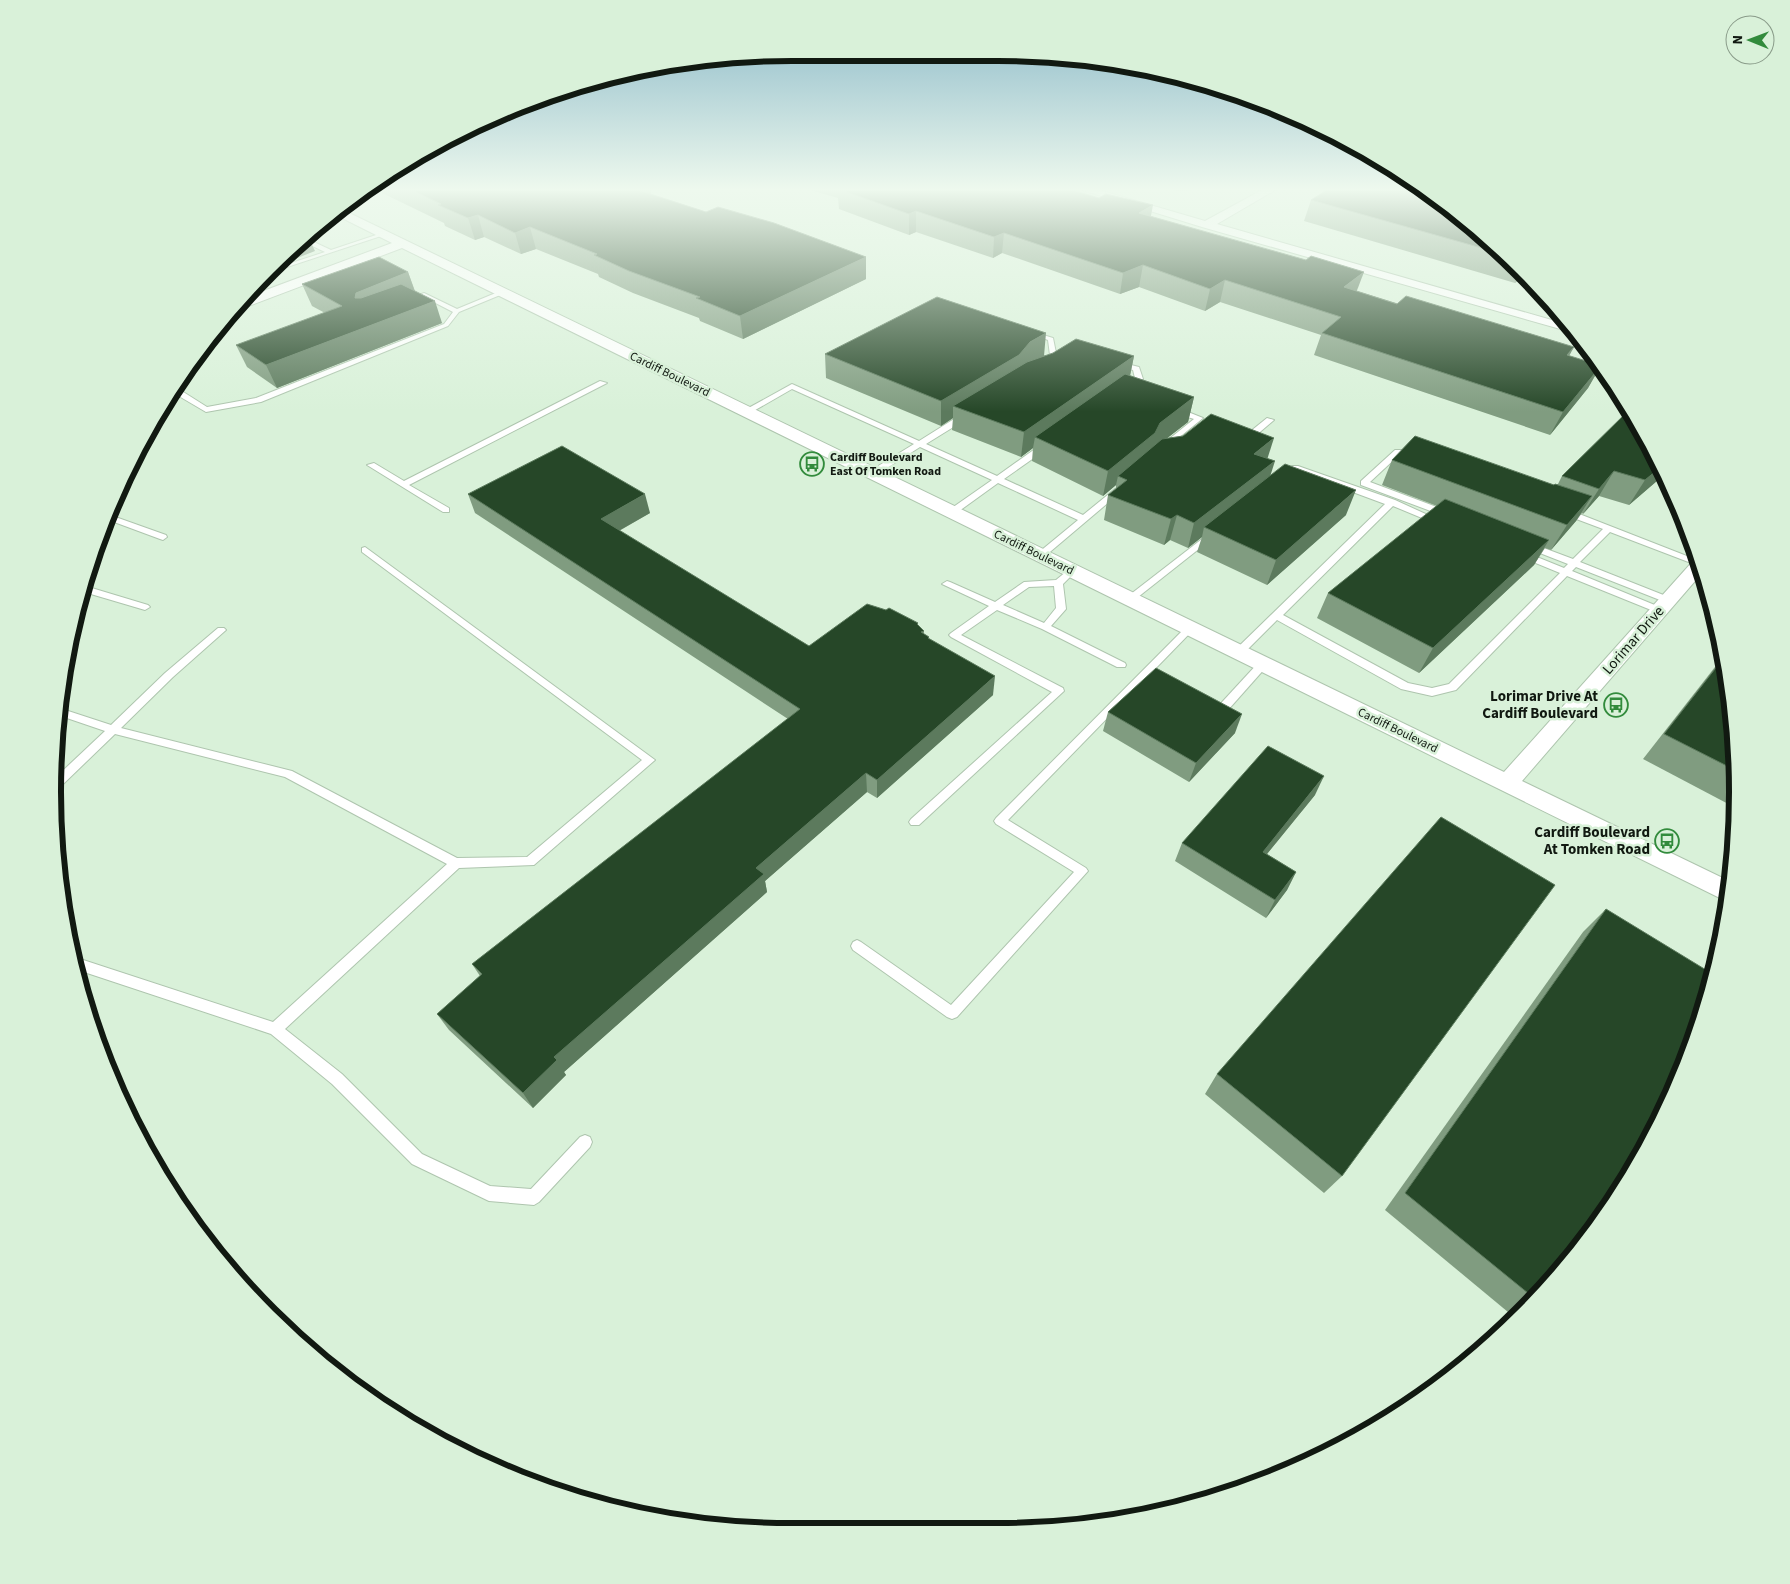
<svg xmlns="http://www.w3.org/2000/svg" width="1790" height="1584" viewBox="0 0 1790 1584" font-family="'Source Sans 3',sans-serif">
  <rect width="100%" height="100%" fill="#d9f1d9"/>
  <g fill="none" stroke-linecap="round" stroke-linejoin="round">
    <!-- lane casing -->
    <g stroke="#aec5ae" stroke-width="2">
      <g id="lane">
        <polygon points="382,233 387,234 269,273 273,269 325,252 300,240 303,237 331,250"/>
        <polygon points="503,290 506,292 505,293 459,312 448,326 261,402 206,412 172,392 175,388 177,388 207,407 256,398 444,324 453,312 424,297 409,303 407,302 407,300 424,293 457,309"/>
        <polygon points="1030,331 1053,338 1057,358 1047,364 1041,364 1041,360 1050,355 1048,340 1030,333"/>
        <polygon points="1115,361 1139,367 1143,379 1130,390 1124,390 1124,386 1135,378 1133,370 1115,365"/>
        <polygon points="600,381 607,383 409,485 449,508 449,512 443,512 367,465 374,463 404,481"/>
        <polygon points="792,384 919,441 962,414 968,414 968,418 926,444 997,476 1042,444 1048,444 1048,448 1004,479 1083,515 1115,489 1118,488 1122,491 1044,557 1038,557 1038,553 1078,520 998,483 955,514 949,514 949,510 992,480 920,447 876,475 870,475 870,471 914,444 792,389 750,413 743,411"/>
        <polygon points="1172,408 1178,408 1203,418 1166,448 1162,446 1163,444 1194,419 1172,412"/>
        <polygon points="1267,418 1274,420 1247,443 1241,443 1241,439"/>
        <polygon points="1395,450 1401,450 1416,457 1412,459 1399,455 1370,482 1450,512 1450,516 1444,516 1361,485 1361,481"/>
        <polygon points="1292,466 1298,466 1395,500 1441,521 1440,523 1434,523 1393,506 1283,615 1408,683 1432,688 1449,684 1560,573 1521,557 1521,553 1527,553 1564,568 1568,564 1527,548 1527,544 1533,544 1573,559 1603,529 1563,514 1563,510 1569,510 1697,560 1699,566 1610,532 1580,562 1671,598 1671,602 1665,602 1576,567 1572,571 1662,608 1662,612 1656,612 1567,576 1456,690 1432,696 1401,689 1277,620 1243,654 1235,654 1234,652 1235,650 1385,504 1296,471 1285,480 1279,480 1279,476"/>
        <polygon points="107,514 166,535 167,537 163,540 160,539 106,519"/>
        <polygon points="1211,532 1214,533 1214,537 1133,601 1127,601 1127,597"/>
        <polygon points="365,547 655,760 534,865 459,868 285,1029 342,1074 422,1154 490,1186 531,1189 580,1137 585,1135 590,1137 592,1142 590,1147 539,1202 534,1205 489,1201 412,1164 332,1084 271,1034 75,969 74,957 273,1022 447,864 285,777 115,734 58,789 54,790 54,779 105,731 58,715 59,708 111,725 165,673 218,628 224,628 226,630 173,677 121,728 292,771 457,858 527,857 642,760 362,552 362,548"/>
        <path d="M1072 567 1077 570 1063 584 1066 609 1051 626 1125 663 1126 665 1125 667H1117L1042 629 997 610 961 635 1063 688 1064 691 919 825H911L909 822 911 819 1052 692 951 637 949 635 951 633 989 606 942 584 947 581 950 582 995 602 1024 582 1056 580ZM1054 586 1056 608 1044 623 1003 605 1029 587Z"/>
        <polygon points="85,586 148,605 150,607 145,610 84,592"/>
        <polygon points="1190,625 1193,626 1195,628 1193,630 1008,820 1086,868 1088,871 957,1017 952,1019 947,1017 853,950 851,946 853,942 857,940 861,942 951,1005 1074,872 996,824 994,821 996,818 1187,626"/>
        <polygon points="1263,661 1268,664 1267,666 1220,719 1212,719 1211,716 1212,713 1259,662"/>
      </g>
    </g>
    <!-- street casing -->
    <g stroke="#aec5ae" stroke-width="2">
      <g id="street">
        <polygon points="1082,190 1099,190 1205,221 1262,190 1275,190 1217,224 1569,325 1578,334 1202,227"/>
        <polygon points="341,209 1504,772 1693,561 1697,560 1702,573 1522,781 1731,882 1728,902 402,248 246,307 238,307 247,297 392,243 334,214"/>
      </g>
    </g>
    <!-- lane -->
    <use href="#lane" fill="#fff" fill-rule="evenodd"/>
    <!-- street -->
    <use href="#street" fill="#fff" fill-rule="evenodd"/>
  </g>
  <!-- wall -->
  <g fill="#809c80">
    <polygon points="376,190 650,190 651,194 706,212 866,257 866,279 743,339 700,321 699,318 633,293 599,277 598,274 536,249 521,254 484,237 475,240 445,226 444,223"/>
    <polygon points="810,190 1072,190 1151,216 1357,291 1569,356 1600,367 1588,388 1550,435 1314,355 1321,335 1220,302 1205,311 1139,287 1120,294 1002,253 993,258 916,232 909,235 839,209 838,198"/>
    <polygon points="1175,190 1191,190 1177,191"/>
    <polygon points="1311,200 1486,236 1523,276 1515,283 1304,221"/>
    <polygon points="408,272 415,291 442,323 277,388 247,367 236,345 325,313 312,306 302,284"/>
    <polygon points="825,354 1134,356 1130,376 1194,397 1188,422 1166,439 1268,458 1270,476 1346,515 1267,585 1197,552 1202,537 1188,548 1170,540 1164,545 1104,520 1108,495 1116,489 1116,485 1103,496 1032,461 1033,448 1021,457 952,430 953,418 941,426 826,378"/>
    <polygon points="1622,402 1661,465 1665,474 1629,505 1599,496 1583,514 1582,513 1576,521 1551,550 1545,548 1534,565 1419,673 1317,618 1328,593 1437,506 1382,485 1392,460 1554,485 1558,484 1562,476 1628,412 1619,408"/>
    <polygon points="468,494 650,513 619,531 809,646 918,626 924,631 924,634 929,639 993,695 877,798 867,792 765,881 767,892 564,1072 566,1075 533,1108 449,1030 437,1014 480,976 472,964 788,719 475,513"/>
    <polygon points="1722,658 1736,743 1734,807 1643,759"/>
    <polygon points="1108,712 1235,733 1189,782 1103,731"/>
    <polygon points="1315,795 1267,854 1296,872 1287,890 1266,918 1175,861 1182,843"/>
    <polygon points="1606,909 1554,1279 1514,1317 1385,1210 1583,932"/>
    <polygon points="1217,1074 1342,1176 1324,1193 1205,1094"/>
  </g>
  <!-- shaded-wall -->
  <g fill="#5c7a5d">
    <polygon points="638,190 650,190 653,206"/>
    <polygon points="1153,205 1149,226 1139,213"/>
    <polygon points="916,211 916,232 909,235 909,214"/>
    <polygon points="478,215 484,237 475,240 468,218"/>
    <polygon points="530,227 536,249 521,254 515,233"/>
    <polygon points="1004,233 1002,253 993,258 994,237"/>
    <polygon points="307,234 315,251 277,266 305,236"/>
    <polygon points="866,257 866,279 743,339 740,316"/>
    <polygon points="1143,265 1139,287 1120,294 1123,273"/>
    <polygon points="408,272 415,292 364,319 355,298 356,293"/>
    <polygon points="1364,272 1356,293 1344,287"/>
    <polygon points="1520,272 1523,276 1515,283"/>
    <polygon points="1225,280 1220,302 1205,311 1210,289"/>
    <polygon points="435,301 442,323 277,388 266,365"/>
    <polygon points="1046,333 1044,356 953,406 953,418 941,426 941,401 1030,342"/>
    <polygon points="1574,347 1562,369 1567,355"/>
    <polygon points="1134,356 1129,380 1035,437 1033,448 1021,457 1024,432"/>
    <polygon points="1600,367 1588,388 1550,435 1563,412"/>
    <polygon points="1194,397 1188,422 1118,476 1116,485 1103,496 1108,471 1160,423"/>
    <polygon points="1274,438 1266,463 1254,454"/>
    <polygon points="1275,461 1267,486 1204,527 1202,537 1188,548 1194,523"/>
    <polygon points="1662,466 1665,474 1629,505 1645,480"/>
    <polygon points="1614,471 1599,496 1583,514 1599,489"/>
    <polygon points="1356,490 1346,515 1267,585 1276,560"/>
    <polygon points="645,494 650,513 606,538 601,519"/>
    <polygon points="1592,496 1576,521 1551,550 1567,525"/>
    <polygon points="1177,515 1170,540 1164,545 1171,519"/>
    <polygon points="1549,540 1534,565 1419,673 1433,648"/>
    <polygon points="995,676 993,695 877,798 877,780"/>
    <polygon points="1242,714 1235,733 1189,782 1196,763"/>
    <polygon points="866,773 867,792 765,881 767,892 564,1072 566,1075 533,1108 523,1093 554,1057 756,868"/>
    <polygon points="1324,776 1315,795 1254,870 1263,852"/>
    <polygon points="1296,872 1287,890 1266,918 1275,900"/>
  </g>
  <!-- building -->
  <g fill="#264728" stroke="#5c7a5d">
    <polygon points="412,190 638,190 706,212 718,207 774,223 866,257 740,316 696,298 700,297 629,271 594,255 597,254 530,227 515,233 478,215 468,218 438,205 441,204"/>
    <polygon points="841,190 1072,190 1099,198 1106,194 1153,205 1139,213 1306,260 1311,256 1364,272 1344,287 1397,304 1406,296 1574,347 1567,355 1599,365 1600,367 1563,412 1322,333 1341,317 1225,280 1210,289 1143,265 1123,273 1004,233 994,237 916,211 909,214"/>
    <polygon points="1327,190 1421,190 1486,236 1503,254 1311,200"/>
    <polygon points="379,257 408,272 356,293 355,298 361,298 401,284 435,301 266,365 236,345 342,306 302,284"/>
    <polygon points="937,297 1046,333 1030,342 1019,355 941,401 825,354"/>
    <polygon points="1076,339 1134,356 1024,432 953,406 1027,362 1053,353"/>
    <polygon points="1125,374 1194,397 1160,423 1155,433 1108,471 1035,437"/>
    <polygon points="1628,411 1662,466 1645,480 1614,471 1599,489 1562,476"/>
    <polygon points="1211,414 1274,438 1254,454 1275,461 1194,523 1177,515 1171,519 1108,495 1127,480 1118,476 1162,439 1183,436"/>
    <polygon points="1415,436 1554,485 1555,484 1592,496 1567,525 1392,460"/>
    <polygon points="562,446 645,494 601,519 809,646 867,604 886,610 889,608 918,623 917,624 924,631 921,632 929,637 928,638 995,676 877,780 866,773 756,868 764,874 554,1057 557,1060 523,1093 437,1014 482,974 472,964 800,709 468,494"/>
    <polygon points="1285,464 1356,490 1276,560 1204,527"/>
    <polygon points="1445,499 1549,540 1433,648 1328,593"/>
    <polygon points="1722,660 1736,743 1735,770 1664,734"/>
    <polygon points="1156,668 1242,714 1196,763 1108,712"/>
    <polygon points="1268,746 1324,776 1263,852 1296,872 1275,900 1182,843"/>
    <polygon points="1441,817 1555,885 1342,1176 1217,1074"/>
    <polygon points="1606,909 1711,973 1698,1029 1639,1162 1554,1279 1534,1298 1405,1193"/>
  </g>
  <!-- sky -->
  <linearGradient id="sky" x2="0" y2="1"><stop stop-color="#86b6c6"/><stop offset="0.46" stop-color="#eef9ee"/><stop offset="1" stop-color="#eef9ee" stop-opacity="0"/></linearGradient>
  <rect width="1790" height="412" fill="url(#sky)"/>
  <!-- icons -->
  <defs>
    <g id="bus-ring" transform="scale(1.25)"><circle r="9.5" fill="#d9f1d9" stroke="#328b3c" stroke-width="1.5"/><path d="M-5-6H5V4H4V6H2V4H-2V6H-4V4H-5ZM-3.5-4V0h7V-4ZM-3.5 1.2v1.5H-2V1.2ZM2 1.2v1.5H3.5V1.2Z" fill="#328b3c"/></g>
  </defs>
  <g fill-rule="evenodd">
    <use href="#bus-ring" x="812" y="464"/>
    <use href="#bus-ring" x="1616" y="705"/>
    <use href="#bus-ring" x="1667" y="841"/>
  </g>
  <g text-anchor="middle" stroke-width="5" stroke-linejoin="round" paint-order="stroke">
    <!-- far-street labels -->
    <g font-size="12" fill="#111911" stroke="#d9f1d9">
      <text transform="translate(670 374) rotate(26)" y="4">Cardiff Boulevard</text>
      <text transform="translate(1034 552) rotate(26)" y="4">Cardiff Boulevard</text>
      <text transform="translate(1398 730) rotate(26)" y="4">Cardiff Boulevard</text>
    </g>
    <!-- far-poi labels -->
    <g font-size="12" font-weight="bold" fill="#111911" stroke="#d9f1d9" text-anchor="start">
      <text x="830" y="461">Cardiff Boulevard<tspan x="830" dy="14">East Of Tomken Road</tspan></text>
    </g>
    <!-- street labels -->
    <g font-size="15" fill="#111911" stroke="#d9f1d9">
      <text transform="translate(1633 640) rotate(-49)" y="5">Lorimar Drive</text>
    </g>
    <!-- poi labels -->
    <g font-size="15" font-weight="bold" fill="#111911" stroke="#d9f1d9" text-anchor="end">
      <text x="1598" y="701">Lorimar Drive At<tspan x="1598" dy="17">Cardiff Boulevard</tspan></text>
      <text x="1650" y="837">Cardiff Boulevard<tspan x="1650" dy="17">At Tomken Road</tspan></text>
    </g>
  </g>
  <!-- crop -->
  <path d="M0 0H1790V1584H0ZM792 61H998A731 731 0 0 1 1729 792V792A731 731 0 0 1 998 1523H792A731 731 0 0 1 61 792V792A731 731 0 0 1 792 61Z" fill="#d9f1d9" fill-rule="evenodd"/>
  <path fill="none" stroke="#111911" stroke-width="6" d="M792 61H998A731 731 0 0 1 1729 792V792A731 731 0 0 1 998 1523H792A731 731 0 0 1 61 792V792A731 731 0 0 1 792 61Z"/>
  <!-- north arrow -->
  <g transform="translate(1750 40) rotate(271)"><circle r="24" fill="#d9f1d9" stroke="#899b89"/>
  <path d="M0-4L9 19L0 12L-9 19Z" fill="#328b3c"/>
  <text y="-8" font-size="14" font-weight="bold" text-anchor="middle" fill="#111911">N</text>
  </g>
</svg>
